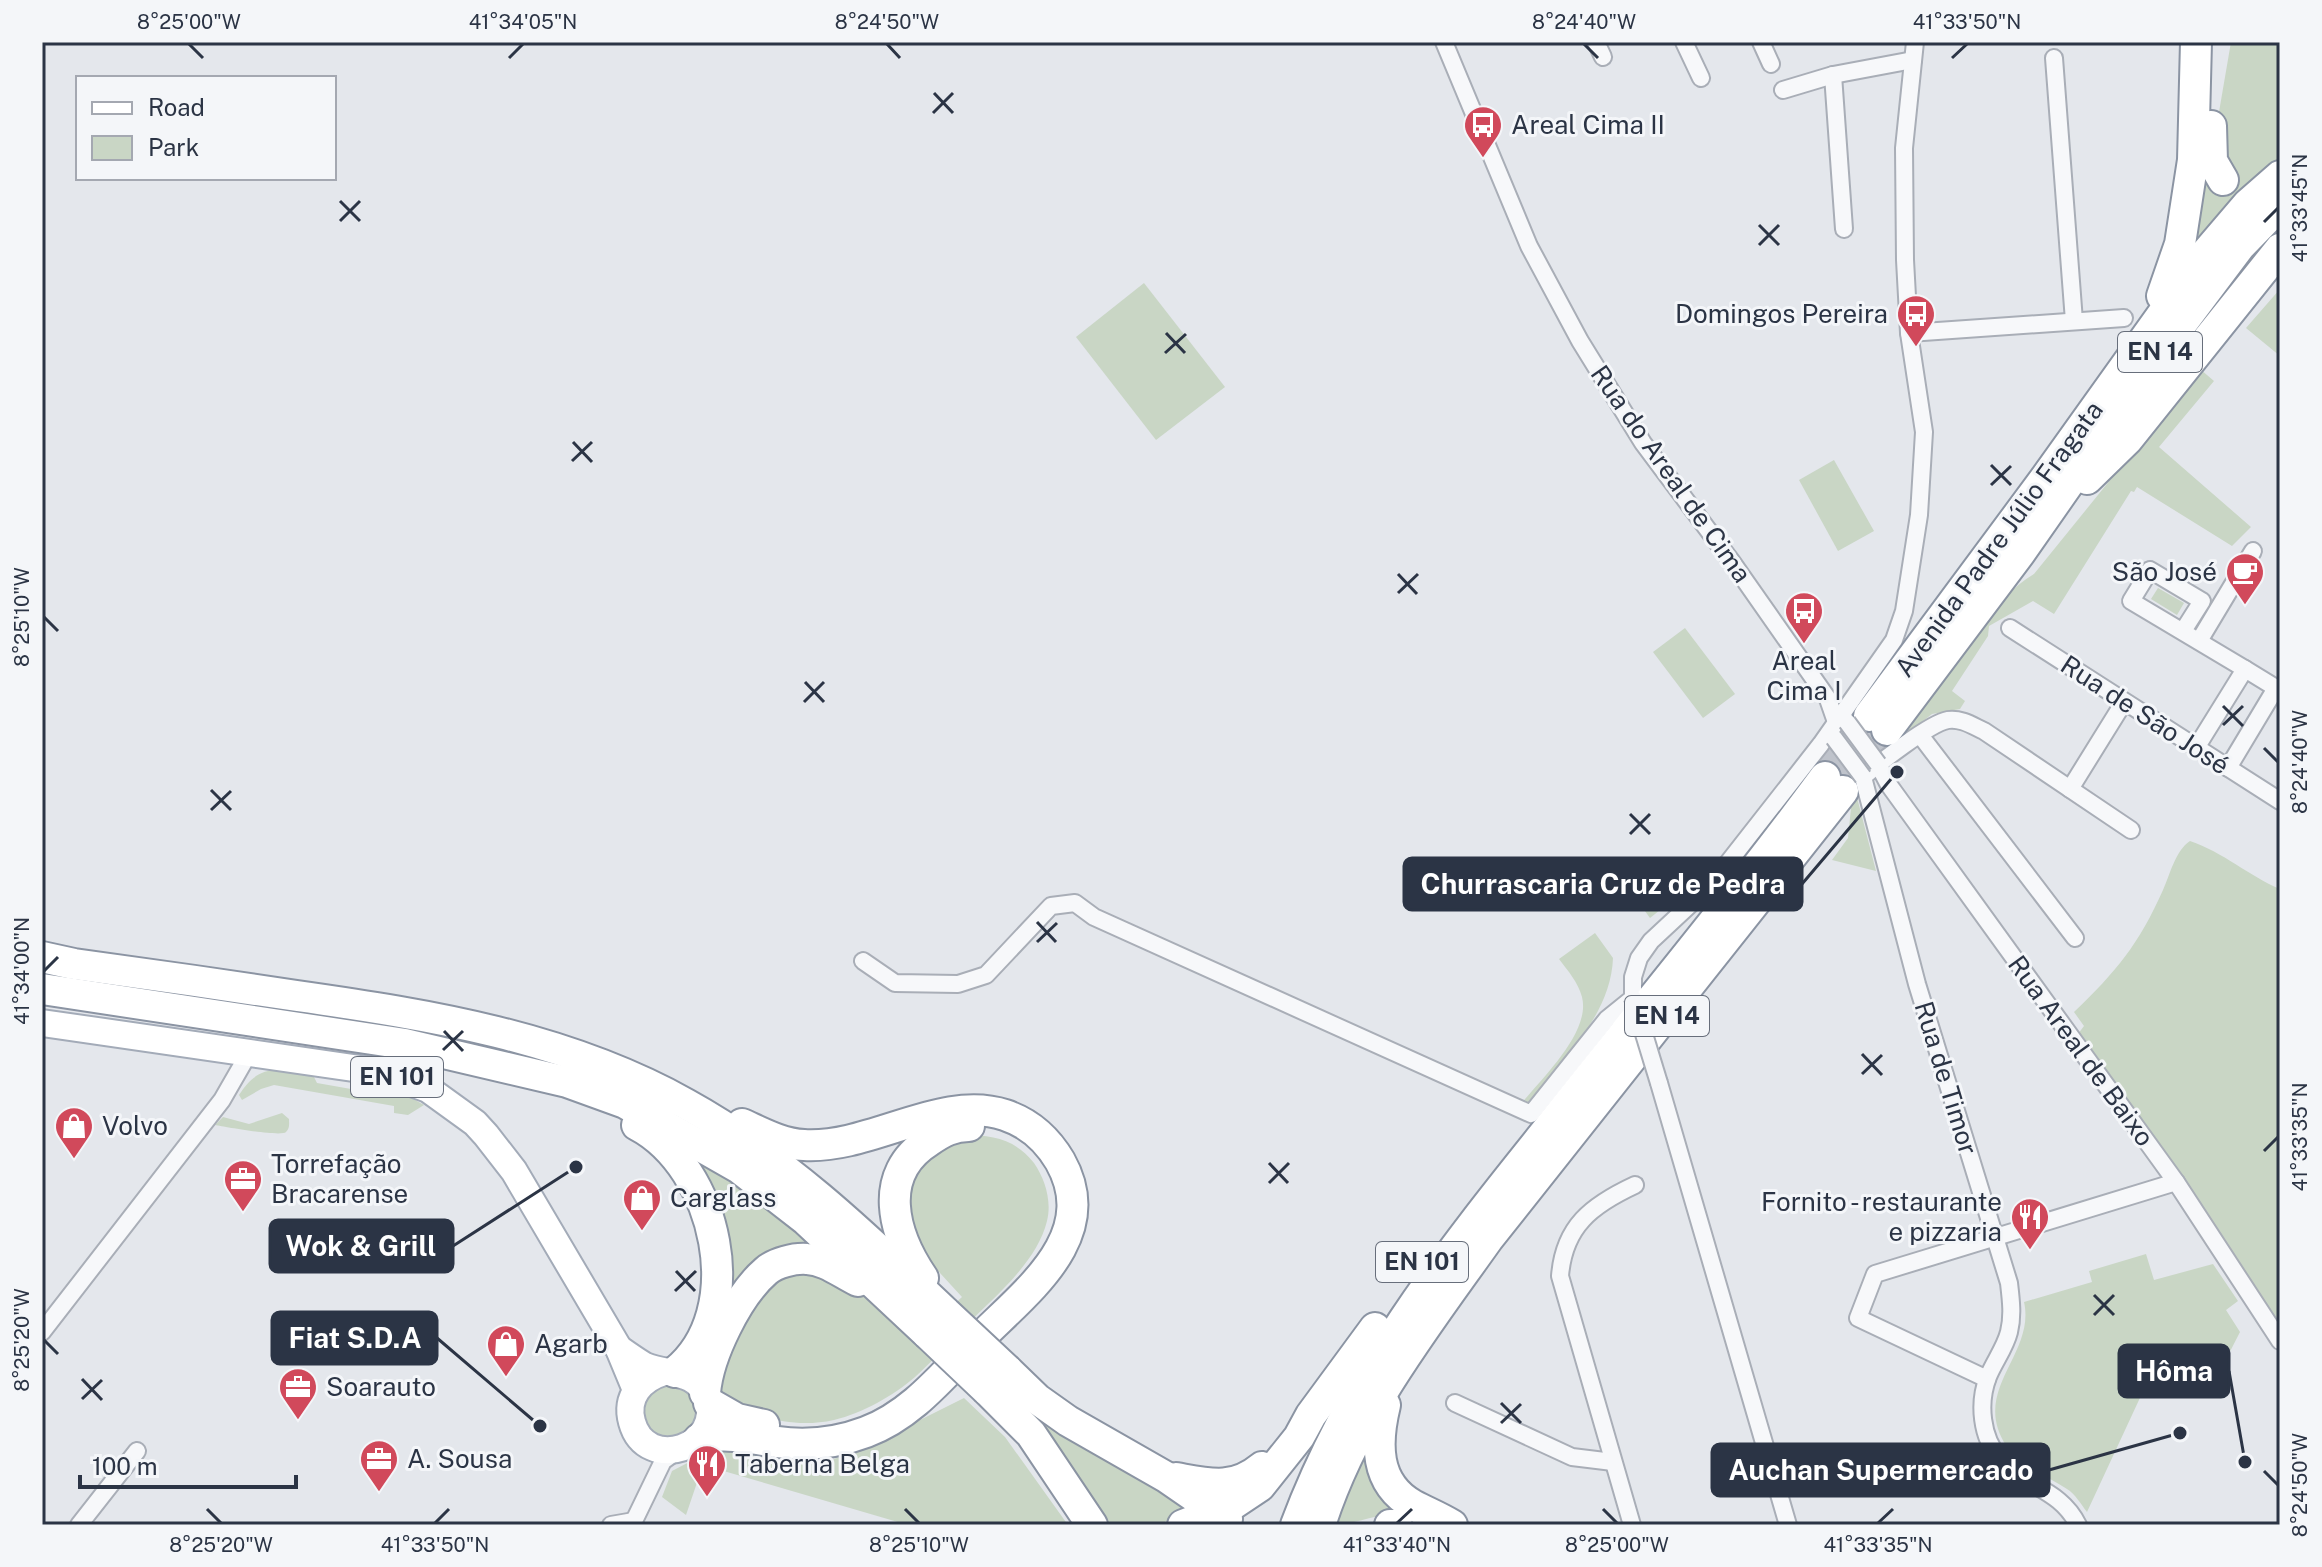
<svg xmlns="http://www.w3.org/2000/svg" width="2322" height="1567" viewBox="0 0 2322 1567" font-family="'Public Sans',sans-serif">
  <rect width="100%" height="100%" fill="#e4e7ec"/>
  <!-- green -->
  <g fill="#c9d6c5">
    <polygon points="2231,42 2280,42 2280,159 2242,190 2197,245 2189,242 2202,165 2221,153 2219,112"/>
    <polygon points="1144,283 1225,387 1156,440 1076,337"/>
    <polygon points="2280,289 2280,309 2277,312 2280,315 2280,356 2246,328"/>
    <path d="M2200 369 2214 381 2159 447 2251 527 2232 546 2137 487 2134 492 2131 491 2054 614 2033 601 1989 626 1988 636 1952 691 1965 701 1960 709 1932 714 1899 740 1889 744 1881 743 1864 729 1920 708 1923 709 1933 695 1931 693C1960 655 1992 599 2034 574Z"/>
    <polygon points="1834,460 1874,531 1838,551 1799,480"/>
    <polygon points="2158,588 2184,603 2177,615 2151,599"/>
    <polygon points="1685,628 1735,694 1703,718 1653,652"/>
    <polygon points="1831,755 1846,765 1852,778 1876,871 1832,860 1848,838 1852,798 1813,769 1825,757"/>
    <path d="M2190 841C2223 852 2249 876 2280 889V1326L2078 1034 2084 1026 2074 1012C2116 972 2139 944 2163 890 2170 875 2175 851 2190 841Z"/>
    <path d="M1671 875C1680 884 1689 883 1700 878L1650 918 1637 900Z"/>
    <path d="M1595 933 1613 958C1611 1016 1560 1063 1525 1106L1521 1104C1542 1078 1591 1032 1582 997 1578 982 1568 971 1559 959Z"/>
    <path d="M279 1069 313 1075 317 1083 351 1089 359 1082 401 1092 424 1105 408 1115 394 1113V1106L274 1085 261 1089 242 1100 239 1095C250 1078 259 1071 279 1069Z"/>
    <path d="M282 1113 289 1119C289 1124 290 1128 286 1132 281 1137 226 1127 215 1125L223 1117 249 1124Z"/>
    <path d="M964 1135C993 1135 1015 1139 1034 1163 1045 1179 1052 1201 1047 1221 1036 1265 992 1298 962 1330 946 1345 931 1363 915 1377 893 1396 863 1413 834 1420 793 1429 760 1417 722 1403L717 1386 719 1364 753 1301 787 1271 840 1275 913 1342 962 1297 929 1261 907 1216 909 1187 922 1161Z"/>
    <polygon points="678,1145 721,1170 824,1249 719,1304"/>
    <path d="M2146 1254 2154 1280 2213 1264 2238 1301 2226 1310 2240 1332 2218 1375 2175 1357 2158 1359 2087 1512C2081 1504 2075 1494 2067 1489 2048 1476 2020 1467 2007 1447 1969 1390 2036 1355 2024 1302L2092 1282 2089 1271Z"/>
    <path d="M979 1354 1202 1508 1170 1518 1161 1525H1110C1071 1464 1027 1409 979 1354Z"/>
    <path d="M660 1384 685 1386 699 1407 694 1426 673 1439C648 1434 643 1427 643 1401Z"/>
    <polygon points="964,1398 1005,1437 1068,1525 908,1525 703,1465 686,1515 662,1497 672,1471 720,1446 760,1457 824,1463 870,1445"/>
    <path d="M1371 1438 1400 1503 1392 1514C1371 1516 1352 1525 1331 1525Z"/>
  </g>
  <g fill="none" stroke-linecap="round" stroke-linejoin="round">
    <!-- highway-tunnel -->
    <g stroke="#bfc3cb" stroke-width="30" stroke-dasharray="30 15" stroke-linecap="butt">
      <polyline points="1825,777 1869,716"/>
      <polyline points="1843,791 1887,730"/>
    </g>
    <!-- street casing -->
    <g stroke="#a9aeb7" stroke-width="20">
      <g id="street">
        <polyline points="1444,42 1529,246 1580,341 1643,443 1732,562 1828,699 1836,722"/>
        <polyline points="1596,42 1603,57"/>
        <polyline points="1684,42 1701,78"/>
        <polyline points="1761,42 1771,64"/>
        <polyline points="2054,58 2074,321"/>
        <polyline points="1833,75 1844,229"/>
        <polyline points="1783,90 1833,75 1913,60"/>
        <polyline points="1909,333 2124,318"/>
        <polyline points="2010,628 2280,801"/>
        <polyline points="2183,631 2202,601 2150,570 2131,601 2245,669"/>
        <polyline points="2199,641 2253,551"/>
        <polyline points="1920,735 2075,938"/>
        <polyline points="2196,748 2245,669 2276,688 2228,768"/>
        <polyline points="1878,764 1889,785 2176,1182 2280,1341"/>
        <polyline points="2070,789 2124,702"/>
        <polyline points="863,961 895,983 958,984 986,975 1051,906 1075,903 1094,917 1531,1114 1607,1019 1633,998 1633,977 1639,958 1651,941 1709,887 1821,744 1894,640 1904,611 1919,515 1924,432 1909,333 1905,260 1904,148 1915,42"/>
        <polyline points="1659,1083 1788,1525"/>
        <polyline points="42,1332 222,1100 249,1053"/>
        <polyline points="1987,1379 1858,1318 1875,1274 2176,1182"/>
        <polyline points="1455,1403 1572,1457 1613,1462"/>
        <polyline points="634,1521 663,1461 677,1451"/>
        <polyline points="79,1525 137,1451"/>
        <polyline points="611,1525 634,1521"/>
        <path d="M1632 1525 1560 1276C1564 1226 1592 1205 1635 1185"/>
        <path d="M2078 1525C2060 1488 2023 1487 2000 1459 1981 1437 1978 1403 1988 1377 1994 1362 2005 1348 2009 1332 2013 1316 2011 1300 2009 1283L1917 984 1863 777C1878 764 1930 723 1948 720 1961 718 1973 726 1984 731L2131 830"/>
      </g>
    </g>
    <!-- primary casing -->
    <g stroke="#a3abb8" stroke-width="30">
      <g id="primary">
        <polyline points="42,1023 381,1072 428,1089 475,1123 486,1135 514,1171 619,1349 636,1390"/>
        <path d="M619 1349C627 1354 636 1361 645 1366 668 1376 695 1368 707 1397 726 1447 646 1474 632 1422 625 1397 641 1379 664 1372"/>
      </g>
    </g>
    <!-- highway casing -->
    <g stroke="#8b94a3" stroke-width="34">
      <g id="highway">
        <polyline points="2211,126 2212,161 2223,180"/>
        <polyline points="2162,296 2180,244 2193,160 2196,42"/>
        <polyline points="2087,479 2128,439 2280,249"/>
        <polyline points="1869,716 2044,480 2207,252 2248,204 2280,176"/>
        <polyline points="1887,730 2020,553 2161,351 2240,246 2280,205"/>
        <path d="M42 957 74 964C148 974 223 985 297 996 431 1015 566 1037 686 1104 784 1158 866 1237 946 1313"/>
        <polyline points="42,989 405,1044 567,1082 625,1103 739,1168 806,1220 928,1334"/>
        <path d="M637 1125C717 1167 750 1312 675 1372"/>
        <path d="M923 1278C893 1234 876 1174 929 1141 942 1132 953 1126 969 1126"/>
        <polyline points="1007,1370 1037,1399 1068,1421 1166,1477 1227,1519"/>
        <polyline points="987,1390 1031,1434 1092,1525"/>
        <path d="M705 1393C708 1356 737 1296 766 1271 775 1263 794 1258 807 1259 826 1260 841 1273 858 1281"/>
        <polyline points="709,1403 737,1419 764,1425"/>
        <path d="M1385 1405C1376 1442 1374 1483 1413 1505 1426 1512 1439 1517 1452 1525"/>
        <path d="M699 1439C725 1431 751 1439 777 1442 807 1446 837 1443 866 1432 912 1415 944 1374 977 1341 1025 1292 1103 1237 1060 1161 1047 1139 1029 1123 1005 1115 942 1094 871 1149 804 1145 782 1144 762 1133 742 1124"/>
        <path d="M1176 1478C1209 1484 1233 1491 1262 1467"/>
        <polyline points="1183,1525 1227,1508 1260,1486 1299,1437 1311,1415 1375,1328"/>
        <path d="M1296 1525C1351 1377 1446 1256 1544 1134 1638 1015 1735 899 1825 777"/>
        <path d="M1320 1525C1354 1418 1424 1329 1488 1239L1843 791"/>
        <polyline points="1390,1525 1397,1525"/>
      </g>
    </g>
    <!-- street -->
    <use href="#street" stroke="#f7f8fa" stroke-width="16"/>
    <!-- primary -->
    <use href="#primary" stroke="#fff" stroke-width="26"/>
    <!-- highway -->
    <use href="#highway" stroke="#fff" stroke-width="30"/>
    <!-- street-bridge casing -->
    <g stroke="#a9aeb7" stroke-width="20" stroke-linecap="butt">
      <g id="street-bridge">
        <polyline points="1847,722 1878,764"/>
        <polyline points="1834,738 1863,777"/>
        <polyline points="1633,998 1659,1083"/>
      </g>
    </g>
    <!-- highway-bridge casing -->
    <g stroke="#8b94a3" stroke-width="34" stroke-linecap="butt">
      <g id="highway-bridge">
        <polyline points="946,1313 1007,1370"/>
        <polyline points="928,1334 987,1390"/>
      </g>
    </g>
    <!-- street-bridge -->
    <use href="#street-bridge" stroke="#f7f8fa" stroke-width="16"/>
    <!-- highway-bridge -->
    <use href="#highway-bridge" stroke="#fff" stroke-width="30"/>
  </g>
  <!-- ticks -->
  <path fill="none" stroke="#2b3445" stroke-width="3" d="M189 44 203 58M887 44 900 58M1584 44 1598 58M509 58 523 44M1952 58 1967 44M934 93 953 113M933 113 953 93M340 201 360 221M340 221 360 201M2264 222 2278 208M1759 225 1779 245M1759 245 1779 225M1166 333 1185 353M1165 353 1186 334M573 442 592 462M572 461 592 442M1991 465 2011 485M1991 485 2011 466M1398 574 1417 594M1398 593 1418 574M44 617 58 631M805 682 824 702M804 702 824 682M2223 706 2243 726M2223 725 2243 706M2264 748 2278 762M211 790 231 810M211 810 231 791M1630 814 1650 834M1630 834 1650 814M1037 922 1056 942M1037 942 1057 923M44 971 58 957M444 1031 463 1051M443 1050 463 1031M1862 1054 1882 1075M1862 1074 1882 1055M2264 1151 2278 1137M1269 1163 1288 1183M1269 1183 1289 1163M676 1271 695 1291M675 1291 696 1271M2094 1295 2114 1315M2094 1315 2114 1295M44 1340 58 1354M82 1379 102 1400M82 1399 102 1380M1501 1403 1521 1423M1501 1423 1521 1404M2264 1471 2278 1485M207 1509 221 1523M905 1509 919 1523M1603 1509 1617 1523M435 1523 449 1509M1397 1523 1412 1509M1878 1523 1893 1509"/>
  <!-- icons -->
  <defs>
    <g id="bus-pin" transform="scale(2)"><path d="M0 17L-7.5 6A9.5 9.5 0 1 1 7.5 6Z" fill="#d1495b" stroke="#f4f6f9"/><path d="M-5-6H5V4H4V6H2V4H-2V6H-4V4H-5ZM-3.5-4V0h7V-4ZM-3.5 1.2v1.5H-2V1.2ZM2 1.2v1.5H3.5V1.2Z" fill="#fff"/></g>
    <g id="cafe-pin" transform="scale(2)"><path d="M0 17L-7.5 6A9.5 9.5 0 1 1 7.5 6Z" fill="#d1495b" stroke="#f4f6f9"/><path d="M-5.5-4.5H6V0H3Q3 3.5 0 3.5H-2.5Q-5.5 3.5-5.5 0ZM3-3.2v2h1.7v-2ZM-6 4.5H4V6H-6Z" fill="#fff"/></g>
    <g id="shop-pin" transform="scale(2)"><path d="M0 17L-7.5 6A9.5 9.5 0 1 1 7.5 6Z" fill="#d1495b" stroke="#f4f6f9"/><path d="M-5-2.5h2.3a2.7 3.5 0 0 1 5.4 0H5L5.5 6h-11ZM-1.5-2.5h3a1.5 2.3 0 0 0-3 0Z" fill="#fff"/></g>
    <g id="office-pin" transform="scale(2)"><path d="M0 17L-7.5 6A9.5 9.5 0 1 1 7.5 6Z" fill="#d1495b" stroke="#f4f6f9"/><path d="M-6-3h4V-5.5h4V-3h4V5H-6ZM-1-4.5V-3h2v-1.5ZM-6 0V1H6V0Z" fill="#fff"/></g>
    <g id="restaurant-pin" transform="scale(2)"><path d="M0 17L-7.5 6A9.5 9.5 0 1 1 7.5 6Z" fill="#d1495b" stroke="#f4f6f9"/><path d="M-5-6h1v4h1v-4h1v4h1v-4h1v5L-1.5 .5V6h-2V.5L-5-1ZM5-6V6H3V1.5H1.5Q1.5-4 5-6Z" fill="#fff"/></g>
  </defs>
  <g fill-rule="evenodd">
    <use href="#bus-pin" x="1483" y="125"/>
    <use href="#bus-pin" x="1916" y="314"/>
    <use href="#cafe-pin" x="2245" y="572"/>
    <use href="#bus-pin" x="1804" y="611"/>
    <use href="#shop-pin" x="74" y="1126"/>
    <use href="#office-pin" x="243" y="1179"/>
    <use href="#shop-pin" x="642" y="1198"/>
    <use href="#restaurant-pin" x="2030" y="1217"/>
    <use href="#shop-pin" x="506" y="1344"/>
    <use href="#office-pin" x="298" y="1387"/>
    <use href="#office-pin" x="379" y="1459"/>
    <use href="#restaurant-pin" x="707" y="1464"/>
  </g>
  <g text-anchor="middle" stroke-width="6" stroke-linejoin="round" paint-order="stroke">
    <!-- shield labels -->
    <g fill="#f4f6f9" stroke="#676e7b" stroke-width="2">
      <rect x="2118" y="332" width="84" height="40" rx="6"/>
      <rect x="1625" y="996" width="84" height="40" rx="6"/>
      <rect x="351" y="1057" width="92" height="40" rx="6"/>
      <rect x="1376" y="1242" width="92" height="40" rx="6"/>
    </g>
    <g font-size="24" font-weight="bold" fill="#2b3445">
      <text x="2160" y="360">EN 14</text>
      <text x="1667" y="1024">EN 14</text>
      <text x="397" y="1085">EN 101</text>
      <text x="1422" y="1270">EN 101</text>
    </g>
    <!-- poi labels -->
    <g font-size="26" fill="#2b3445" stroke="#f4f6f9" text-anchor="start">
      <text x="1511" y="134">Areal Cima II</text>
      <text x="1888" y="323" text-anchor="end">Domingos Pereira</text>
      <text x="2217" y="581" text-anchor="end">São José</text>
      <text x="1804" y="670" text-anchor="middle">Areal<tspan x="1804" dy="30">Cima I</tspan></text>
      <text x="102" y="1135">Volvo</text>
      <text x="271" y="1173">Torrefação<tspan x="271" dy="30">Bracarense</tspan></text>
      <text x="670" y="1207">Carglass</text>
      <text x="2002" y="1211" text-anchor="end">Fornito - restaurante<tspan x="2002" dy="30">e pizzaria</tspan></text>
      <text x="534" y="1353">Agarb</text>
      <text x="326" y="1396">Soarauto</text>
      <text x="407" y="1468">A. Sousa</text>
      <text x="735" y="1473">Taberna Belga</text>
    </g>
    <!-- street labels -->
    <g font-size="26" fill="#2b3445" stroke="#f4f6f9">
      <text transform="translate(1671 474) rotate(55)" y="9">Rua do Areal de Cima</text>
      <text transform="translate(1999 539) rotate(-54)" y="9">Avenida Padre Júlio Fragata</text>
      <text transform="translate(2145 715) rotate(33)" y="9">Rua de São José</text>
      <text transform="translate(2081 1051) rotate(54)" y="9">Rua Areal de Baixo</text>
      <text transform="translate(1946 1078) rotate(73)" y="9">Rua de Timor</text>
    </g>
  </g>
  <!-- callouts -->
  <path fill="none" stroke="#2b3445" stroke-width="3" d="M1897 772L1802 884M576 1167L453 1246M540 1426L437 1338M2245 1462L2229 1371M2180 1433L2049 1470"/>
  <g fill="#2b3445" stroke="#f4f6f9" stroke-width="3">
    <circle cx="1897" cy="772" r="8"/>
    <circle cx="576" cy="1167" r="8"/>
    <circle cx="540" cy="1426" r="8"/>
    <circle cx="2245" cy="1462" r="8"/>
    <circle cx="2180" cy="1433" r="8"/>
  </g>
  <g fill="#2b3445" stroke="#2b3445" stroke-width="3">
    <rect x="1404" y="858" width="398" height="52" rx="8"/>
    <rect x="270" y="1220" width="183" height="52" rx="8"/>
    <rect x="272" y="1312" width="165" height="52" rx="8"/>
    <rect x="2119" y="1345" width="110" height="52" rx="8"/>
    <rect x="1712" y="1444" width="337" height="52" rx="8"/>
  </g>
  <g font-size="28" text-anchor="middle" font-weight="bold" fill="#fff">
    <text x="1603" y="894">Churrascaria Cruz de Pedra</text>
    <text x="361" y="1256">Wok &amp; Grill</text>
    <text x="355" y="1348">Fiat S.D.A</text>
    <text x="2174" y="1381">Hôma</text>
    <text x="1881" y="1480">Auchan Supermercado</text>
  </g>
  <!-- border -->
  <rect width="2322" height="1567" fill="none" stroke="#f4f6f9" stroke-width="88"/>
  <!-- legend -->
  <rect x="76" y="76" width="260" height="104" fill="#f4f6f9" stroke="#a4a8b1" stroke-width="2"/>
  <rect x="92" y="102" width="40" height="12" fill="#ffffff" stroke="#a4a8b1" stroke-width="2"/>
  <text x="148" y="116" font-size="24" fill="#2b3445">Road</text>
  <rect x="92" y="136" width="40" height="24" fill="#c9d6c5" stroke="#a4a8b1" stroke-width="2"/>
  <text x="148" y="156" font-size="24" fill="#2b3445">Park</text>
  <!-- scale -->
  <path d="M80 1475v12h216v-12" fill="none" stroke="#2b3445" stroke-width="4"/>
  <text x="92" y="1475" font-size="24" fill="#2b3445" stroke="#f4f6f9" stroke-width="6" paint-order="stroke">100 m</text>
  <rect x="44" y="44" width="2234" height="1479" fill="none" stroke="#2b3445" stroke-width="3"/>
  <g font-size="20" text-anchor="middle" fill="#2b3445">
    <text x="189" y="29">8°25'00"W</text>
    <text x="523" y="29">41°34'05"N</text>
    <text x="887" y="29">8°24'50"W</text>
    <text x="1584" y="29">8°24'40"W</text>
    <text x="1967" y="29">41°33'50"N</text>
    <text transform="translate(2300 208) rotate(-90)" y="7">41°33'45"N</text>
    <text transform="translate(22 617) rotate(-90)" y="7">8°25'10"W</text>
    <text transform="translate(2300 762) rotate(-90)" y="7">8°24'40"W</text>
    <text transform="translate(22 971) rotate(-90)" y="7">41°34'00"N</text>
    <text transform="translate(2300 1137) rotate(-90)" y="7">41°33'35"N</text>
    <text transform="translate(22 1340) rotate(-90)" y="7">8°25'20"W</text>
    <text transform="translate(2300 1485) rotate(-90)" y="7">8°24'50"W</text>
    <text x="221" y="1552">8°25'20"W</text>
    <text x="435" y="1552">41°33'50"N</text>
    <text x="919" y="1552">8°25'10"W</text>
    <text x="1397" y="1552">41°33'40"N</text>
    <text x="1617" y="1552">8°25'00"W</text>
    <text x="1878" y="1552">41°33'35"N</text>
  </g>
</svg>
